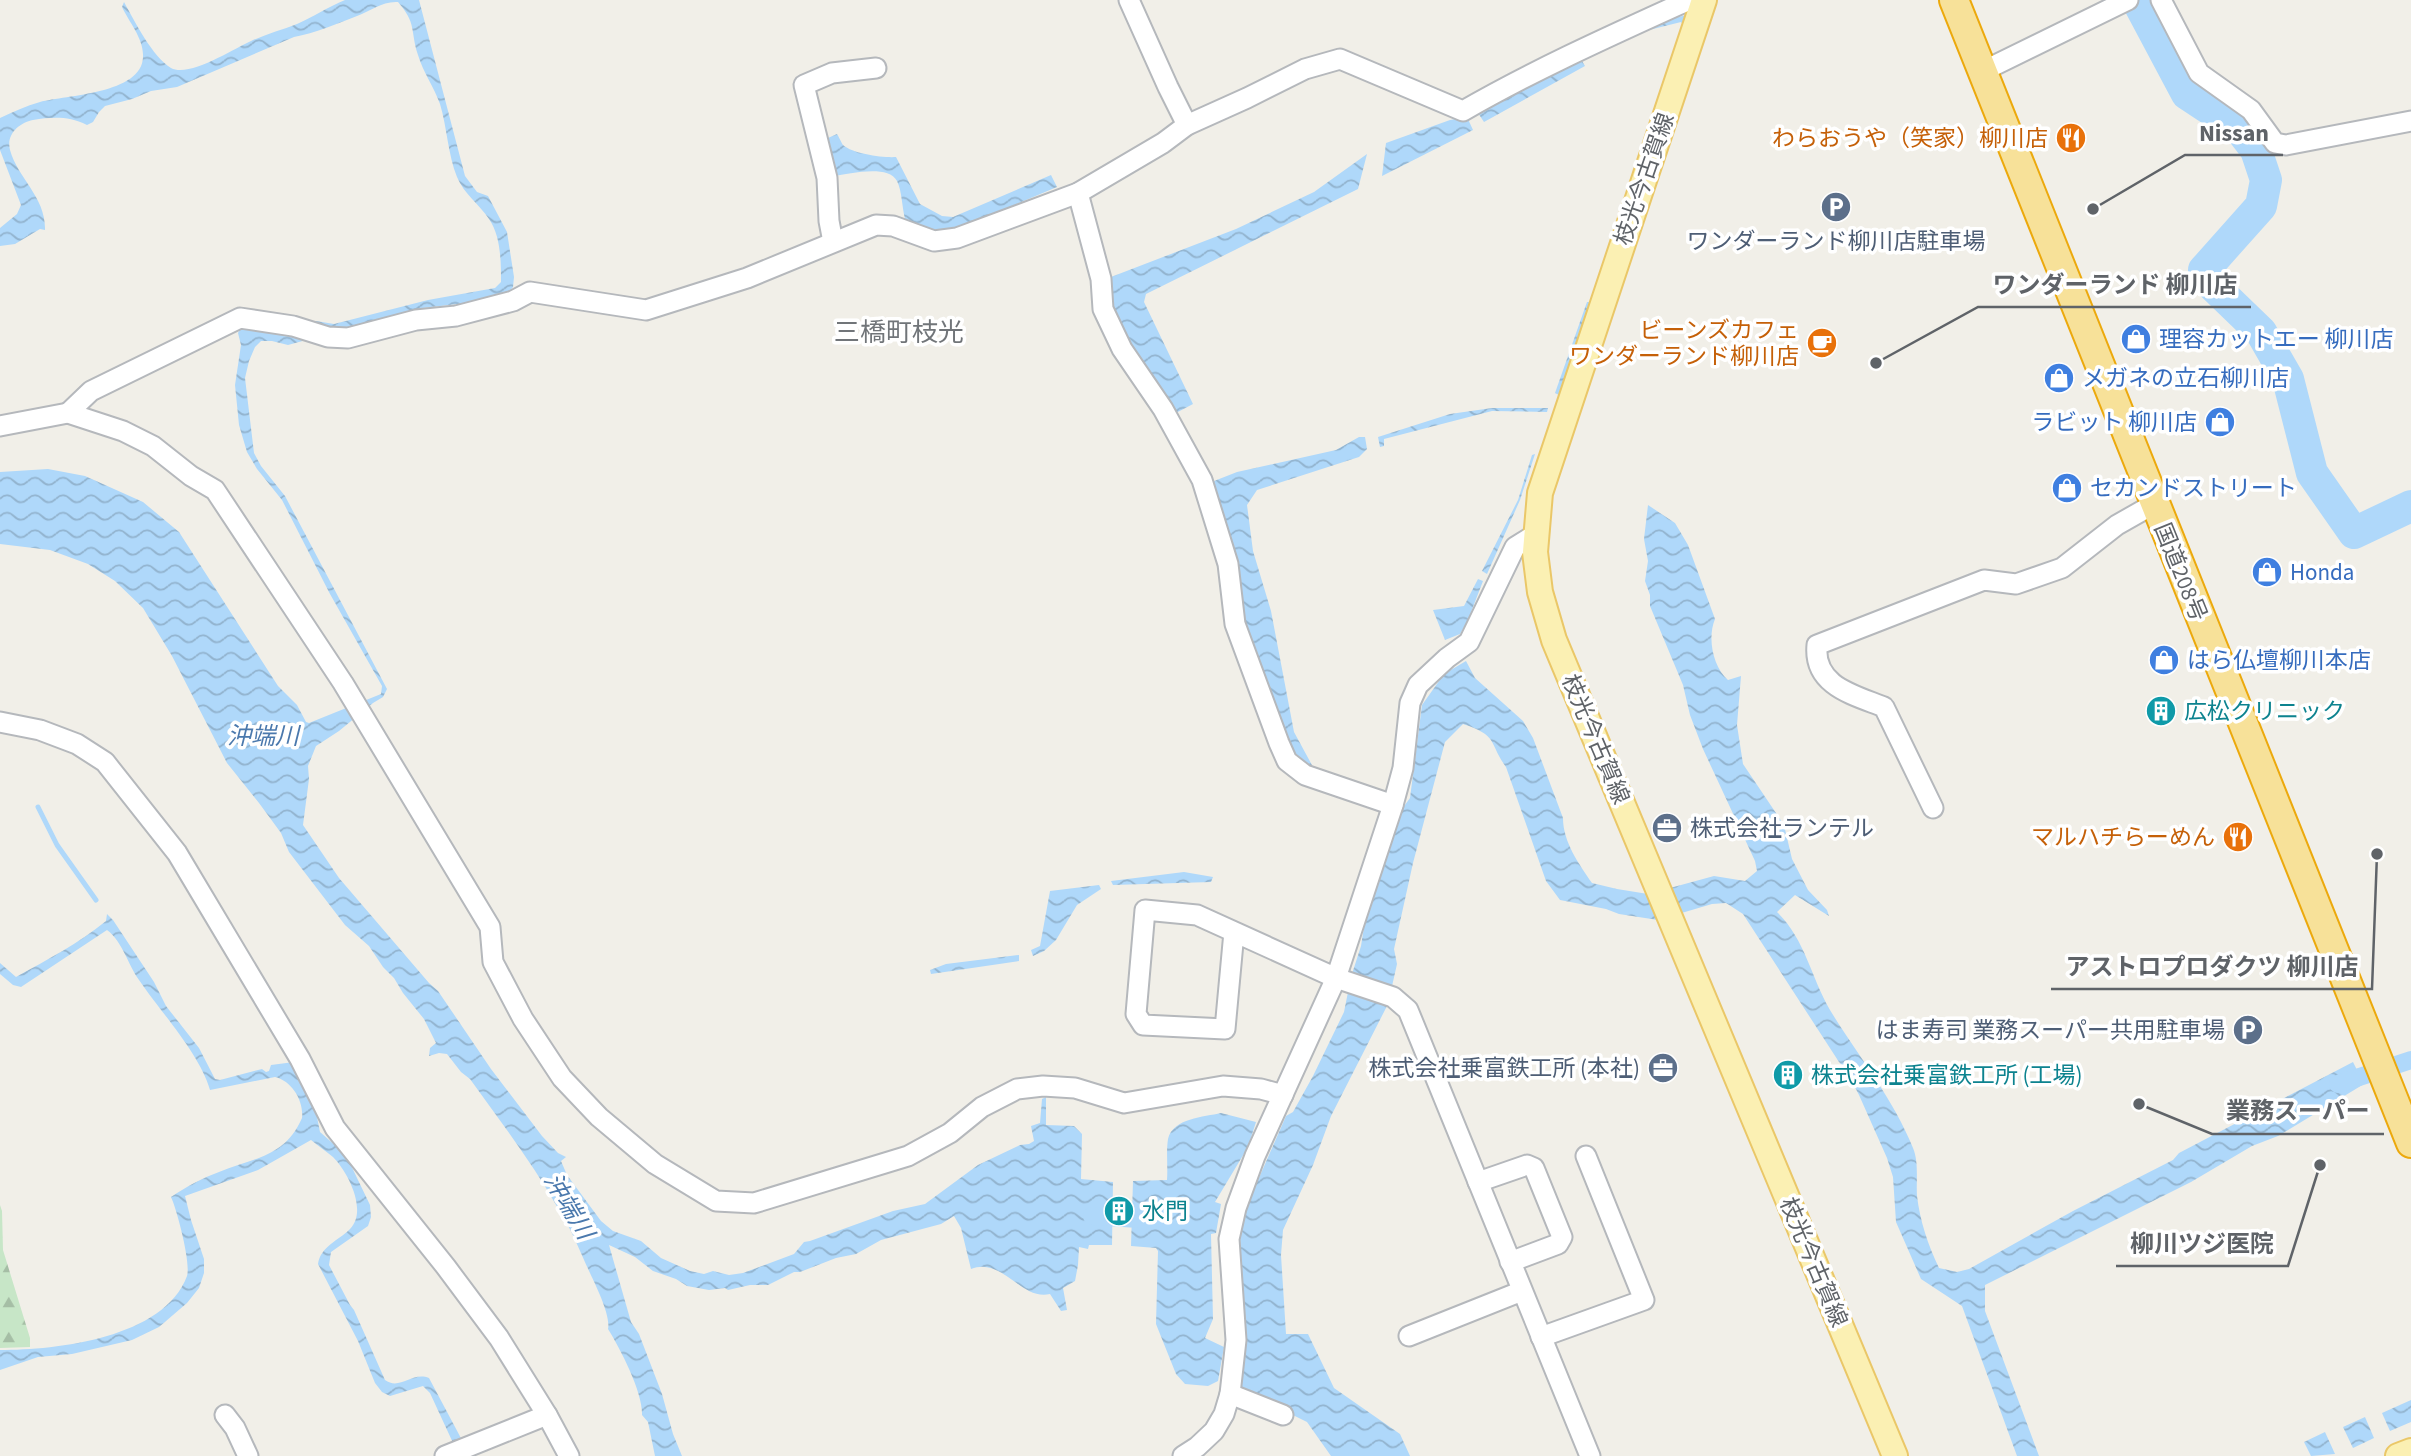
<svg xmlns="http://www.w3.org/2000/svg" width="2411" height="1456" viewBox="0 0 2411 1456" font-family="'Source Sans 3','Noto Sans JP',sans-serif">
  <defs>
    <pattern id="forest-firs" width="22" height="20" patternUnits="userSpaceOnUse" patternTransform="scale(1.75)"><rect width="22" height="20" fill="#c7e6c7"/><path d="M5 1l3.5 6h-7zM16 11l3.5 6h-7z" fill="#a5bea5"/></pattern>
    <pattern id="water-waves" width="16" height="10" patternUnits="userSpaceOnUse" patternTransform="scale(1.75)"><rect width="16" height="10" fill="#afd8fa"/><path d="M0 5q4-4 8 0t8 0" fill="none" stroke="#92b3ce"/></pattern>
  </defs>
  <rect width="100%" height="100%" fill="#f1efe8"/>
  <!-- forest -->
  <polygon fill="url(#forest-firs)" points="0,1205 2,1211 3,1250 30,1338 30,1347 0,1348"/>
  <!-- water -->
  <g fill="url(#water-waves)">
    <path d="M345 0H419L465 176 477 192 488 196 507 232 514 277 513 287 509 292 492 300 423 308 288 345 272 341H261L255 347 249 361 245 378 254 453 261 466 285 496 387 689 383 697 373 703 339 731 316 746 308 766 309 779 303 825 339 878 429 983 438 991 491 1069 542 1136 558 1153 566 1157 561 1161 567 1175 601 1221 613 1231 641 1241 661 1258 690 1271 704 1274 713 1271 729 1275 743 1273 794 1254 804 1242 810 1241 893 1211 925 1204 978 1165 1020 1145 1029 1144 1034 1141 1031 1126 1040 1123 1042 1099 1046 1097V1125L1074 1126 1082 1134 1081 1179 1113 1182 1112 1245H1089L1088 1249 1079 1247 1078 1265 1075 1281 1063 1288 1067 1310 1061 1311 1050 1294C1021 1301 1002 1256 971 1269L961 1228 954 1216 941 1224 881 1240 856 1254 836 1258 800 1272H794L768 1285H750L728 1290 725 1288 709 1290 687 1286 676 1279 653 1271 635 1257 609 1245 631 1322 639 1334 662 1394 673 1434 682 1456H655L648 1422 642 1415C643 1393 621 1350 608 1329 611 1316 596 1286 590 1273 580 1252 572 1230 559 1210 533 1164 501 1122 470 1079L461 1072 447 1054 439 1053 429 1056 430 1048 436 1043 424 1019 403 993 394 978 383 967 369 946 345 925 289 852 281 833 259 803 227 763 172 656 143 608 115 581 88 564 50 550 0 544V472L48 469 85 476 143 502 179 532 278 686 297 705 306 722 309 723 381 694 382 686 330 594 282 500 257 469 247 452 239 425 235 385 241 345 238 333 240 329C259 324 278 333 296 338L316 321 334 324 428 300 495 288 501 282C501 262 501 236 489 219 479 204 464 194 457 177 448 155 447 127 440 104 434 87 423 72 418 55 410 30 417 24 398 2 382 1 371 11 357 16 337 24 315 33 294 37L177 87 151 91 132 99 105 106 99 112 93 122 87 125C68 116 53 117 33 120 19 123 6 134 10 150 18 179 46 197 45 230L40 229 15 244 0 246V228L17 214 21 205 0 150V118C13 112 26 106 40 102 66 95 142 94 143 57 144 39 129 22 122 7L124 2C135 22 152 56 171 68 189 78 233 49 251 41 266 34 282 30 297 24 313 17 328 7 345 0Z"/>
    <polygon points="1687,15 1685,27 1681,22 1645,31 1582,61 1585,66 1484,122 1478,113 1535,78 1643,25"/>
    <polygon points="1467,117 1473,130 1382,176 1386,143 1450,120"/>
    <path d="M837 134C838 135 842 144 843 145 853 154 884 158 896 157L920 204 942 216 953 217 1051 175 1057 187 957 229 936 232 905 219C902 208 902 191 897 181 888 164 849 174 834 176L828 138Z"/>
    <polygon points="1367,154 1358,189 1146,294 1144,302 1193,404 1174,414 1108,304 1111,277 1236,229 1314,192"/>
    <polygon points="1587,302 1591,302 1559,395 1555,393"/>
    <polygon points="1492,408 1548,408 1547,412 1492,411 1384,439 1384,446 1380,447 1378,437 1450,414"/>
    <polygon points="1359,437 1365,437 1367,449 1359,457 1257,490 1247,505 1253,551 1271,611 1294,732 1313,767 1293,752 1244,635 1238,567 1209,483 1237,472 1336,450"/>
    <polygon points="1535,454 1520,500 1487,574 1482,571 1518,500 1532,455"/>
    <path d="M1648 505 1675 523 1688 545 1715 619C1707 638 1713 667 1728 680L1741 676 1737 725 1743 764 1784 825 1792 859 1808 890 1827 910 1829 916 1795 895 1777 912C1805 939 1811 977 1830 1010 1858 1056 1893 1098 1913 1148 1919 1162 1916 1181 1917 1196 1920 1221 1928 1245 1939 1268L1957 1272 1969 1269 2073 1211 2173 1160 2179 1153 2353 1062 2364 1084 2278 1136 2252 1146 2191 1182 1985 1285V1311L2039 1456H2017L1962 1306 1921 1279 1896 1222 1893 1177 1887 1158 1859 1095 1845 1068 1839 1062 1743 914 1726 903 1712 904 1658 920 1619 914 1606 909 1560 900 1546 881 1506 767C1488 742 1499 736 1463 724L1445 742 1413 863 1394 949 1397 964 1388 1004 1331 1116 1313 1165 1283 1230 1281 1255 1286 1334H1308L1334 1388 1400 1434 1410 1456H1331L1307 1422 1242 1390 1240 1232 1248 1203 1286 1116 1293 1112 1313 1076 1344 1012 1351 977 1361 946 1364 927 1384 858 1390 845 1399 813 1410 798 1422 705 1444 674 1466 661 1475 678 1523 721 1533 738 1563 818C1563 842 1579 864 1592 883L1617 889 1648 894 1714 876 1745 881 1757 871 1755 861 1703 749 1690 715 1683 685 1650 606V595L1645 581 1648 561 1644 539Z"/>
    <polygon points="1478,579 1483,581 1468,620 1460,634 1445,640 1433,610 1464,606"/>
    <polygon points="1184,872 1213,877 1211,882 1113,885 1111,881"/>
    <polygon points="1099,885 1101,889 1077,905 1056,940 1044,951 1033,956 1031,950 1040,946 1050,891"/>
    <path d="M107 914 113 920 154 982 166 1006 199 1048 215 1079 220 1080 262 1069 266 1072 269 1071 271 1065 294 1062 313 1097 320 1132 346 1155 370 1205 371 1217 368 1226 331 1252 329 1265 350 1305 354 1310 385 1380C400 1391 412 1371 429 1378L463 1442 454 1445 430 1393 423 1386 390 1396 382 1392 375 1383 358 1341 318 1264C321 1246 338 1241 350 1229 368 1211 348 1172 333 1157 326 1151 318 1146 311 1140L258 1170 185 1196 191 1220 204 1259V1273L199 1288 187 1303 159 1327 132 1340 72 1354 38 1357 0 1370V1350C57 1350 164 1338 187 1276 191 1263 177 1210 171 1197 186 1187 202 1178 219 1172 254 1158 285 1157 302 1118 304 1101 292 1081 275 1077L210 1090C200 1054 160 1011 139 980 128 965 123 942 107 930L21 987 13 985 0 974V963L16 977C47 960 79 943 106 921Z"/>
    <polygon points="1019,955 1019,961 931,974 930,970 946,964"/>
    <path d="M1221 1113 1256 1122 1248 1147 1215 1202 1221 1204 1216 1233 1211 1234 1213 1319 1205 1338 1224 1347 1218 1381 1208 1386 1185 1384 1176 1374 1156 1324 1158 1251 1156 1248 1131 1246 1133 1181 1167 1180C1168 1167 1166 1152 1168 1139 1173 1118 1204 1117 1221 1113Z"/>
    <polygon points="2411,1400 2411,1422 2390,1431 2382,1413"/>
    <polygon points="2365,1417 2374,1438 2353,1448 2343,1427"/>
    <polygon points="2325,1432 2335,1454 2311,1456 2304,1442"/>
  </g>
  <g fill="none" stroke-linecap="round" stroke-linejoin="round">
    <!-- stream -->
    <polyline stroke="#afd8fa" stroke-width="5" points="38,807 57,845 96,900"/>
    <!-- canal -->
    <g stroke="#afd8fa" stroke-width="18">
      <polyline points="2338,1084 2411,1060"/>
      <polyline points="1092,1216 1154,1220"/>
    </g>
    <!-- river -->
    <polyline stroke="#afd8fa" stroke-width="32" points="2137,0 2187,94 2240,129 2256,150 2266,180 2261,206 2204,270 2204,277 2261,332 2288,379 2312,473 2354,533 2411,506"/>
    <!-- minor casing -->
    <g stroke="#b5b8bc" stroke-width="23">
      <g id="minor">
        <polyline points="1129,0 1168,87 1187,125"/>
        <polyline points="2161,0 2199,73 2251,110 2275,143 2286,145 2411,121"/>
        <polyline points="1981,72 2128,0"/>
        <polyline points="1078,193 1101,279 1103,309 1122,349 1163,409 1202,480 1228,564 1235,624 1279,743 1287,761 1305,775 1393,805"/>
        <polyline points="833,242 829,221 827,178 804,85 832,73 876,68"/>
        <path d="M68 413 91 391 240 318 293 326 328 337 348 338 416 320 456 316 513 301 530 292 646 310 747 278 876 225 893 226 934 241 957 238 1078 193 1163 143 1187 125 1247 98 1305 69 1340 59 1463 111C1536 69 1612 35 1689 0"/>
        <polyline points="0,426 68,413 123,431 153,446 191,476 215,490 343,683 490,927 493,962 523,1019 562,1078 599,1117 655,1164 716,1201 754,1203 908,1156 950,1133 982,1107 1017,1089 1043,1086 1075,1088 1124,1103 1223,1086 1261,1089 1283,1095"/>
        <polyline points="0,722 40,730 77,744 105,762 177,853 300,1059 335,1128 446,1267 499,1338 547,1415 569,1456"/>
        <path d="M1933 808 1884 707C1854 695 1813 686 1817 645L1984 580 2016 584 2062 568 2117 525 2154 504"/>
        <polyline points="1234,932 1225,1029 1143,1025 1136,1014 1145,910 1197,915 1336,978 1393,997 1408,1010 1590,1456"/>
        <polyline points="1478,1182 1527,1165 1534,1168 1562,1237 1558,1244 1510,1262"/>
        <polyline points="1409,1336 1522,1291"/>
        <polyline points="1541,1337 1644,1300 1586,1156"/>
        <polyline points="1230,1394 1283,1415"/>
        <polyline points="225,1415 235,1428 248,1456"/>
        <polyline points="445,1456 547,1415"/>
        <polyline points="1183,1456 1197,1447 1214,1431 1224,1414 1230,1394 1236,1340 1229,1239 1236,1208 1255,1156 1336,978 1393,805 1403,768 1410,703 1418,685 1447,658 1469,642 1515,547 1536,534"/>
      </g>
    </g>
    <!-- major casing -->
    <g stroke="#eac768" stroke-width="28">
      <g id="major">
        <polyline points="1704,0 1540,493 1535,552 1540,592 1554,640 1895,1456"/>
        <polyline points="2398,1456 2411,1451"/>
      </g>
    </g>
    <!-- highway casing -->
    <g stroke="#eca90d" stroke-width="32">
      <polyline id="highway" points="1954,0 2411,1143"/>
    </g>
    <!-- minor -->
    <use href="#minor" stroke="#fff" stroke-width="19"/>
    <!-- major -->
    <use href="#major" stroke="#fbf0b3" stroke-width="24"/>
    <!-- highway -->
    <use href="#highway" stroke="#f7e199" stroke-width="28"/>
  </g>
  <!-- icons -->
  <defs>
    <g id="restaurant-disc" transform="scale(1.575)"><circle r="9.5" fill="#e8710a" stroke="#fff"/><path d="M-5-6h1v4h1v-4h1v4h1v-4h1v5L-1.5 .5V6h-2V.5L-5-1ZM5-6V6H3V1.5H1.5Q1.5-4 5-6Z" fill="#fff"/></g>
    <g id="parking-disc" transform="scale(1.575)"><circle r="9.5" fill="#5c6f8a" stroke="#fff"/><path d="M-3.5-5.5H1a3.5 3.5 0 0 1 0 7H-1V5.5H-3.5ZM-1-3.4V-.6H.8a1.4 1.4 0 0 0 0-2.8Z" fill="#fff"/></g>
    <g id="shop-disc" transform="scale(1.575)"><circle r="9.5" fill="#3f7fe0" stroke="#fff"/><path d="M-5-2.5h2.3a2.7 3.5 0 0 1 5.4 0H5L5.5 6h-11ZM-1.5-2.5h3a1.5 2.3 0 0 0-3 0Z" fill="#fff"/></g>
    <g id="cafe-disc" transform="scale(1.575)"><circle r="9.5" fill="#e8710a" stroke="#fff"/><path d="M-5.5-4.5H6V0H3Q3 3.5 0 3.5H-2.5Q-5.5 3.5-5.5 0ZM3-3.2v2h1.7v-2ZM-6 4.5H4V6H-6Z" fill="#fff"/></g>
    <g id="building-disc" transform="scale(1.575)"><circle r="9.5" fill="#0f9aa8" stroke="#fff"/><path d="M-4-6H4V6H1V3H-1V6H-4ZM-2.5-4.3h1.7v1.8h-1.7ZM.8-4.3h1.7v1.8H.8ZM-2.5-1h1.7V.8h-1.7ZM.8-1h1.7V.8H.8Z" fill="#fff"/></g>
    <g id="office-disc" transform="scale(1.575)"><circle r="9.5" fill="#5c6f8a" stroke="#fff"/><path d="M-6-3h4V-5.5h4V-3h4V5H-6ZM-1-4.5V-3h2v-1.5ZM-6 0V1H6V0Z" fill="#fff"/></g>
  </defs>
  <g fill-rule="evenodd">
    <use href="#restaurant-disc" x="2071" y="138"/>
    <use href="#parking-disc" x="1836" y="207"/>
    <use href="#shop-disc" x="2136" y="339"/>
    <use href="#cafe-disc" x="1822" y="343"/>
    <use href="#shop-disc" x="2059" y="378"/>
    <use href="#shop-disc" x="2220" y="422"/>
    <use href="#shop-disc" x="2067" y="488"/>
    <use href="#shop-disc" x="2267" y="572"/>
    <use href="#shop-disc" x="2164" y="660"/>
    <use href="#building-disc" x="2161" y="711"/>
    <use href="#office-disc" x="1667" y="828"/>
    <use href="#restaurant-disc" x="2238" y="837"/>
    <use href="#parking-disc" x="2248" y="1030"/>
    <use href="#office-disc" x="1663" y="1068"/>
    <use href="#building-disc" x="1788" y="1075"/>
    <use href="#building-disc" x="1119" y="1211"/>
  </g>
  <g text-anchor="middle" stroke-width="7" stroke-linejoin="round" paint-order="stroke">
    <!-- food labels -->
    <g font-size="23" fill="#c56008" stroke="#fff" text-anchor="end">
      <text x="2048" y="146">わらおうや（笑家）柳川店</text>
      <text x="1799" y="338">ビーンズカフェ<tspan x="1799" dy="26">ワンダーランド柳川店</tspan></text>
      <text x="2215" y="845">マルハチらーめん</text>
    </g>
    <!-- street labels -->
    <g font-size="23" fill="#5f6368" stroke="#fff">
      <text transform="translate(1644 179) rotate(-71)" y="8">枝光今古賀線</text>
      <text transform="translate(2181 572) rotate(68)" y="8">国道208号</text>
      <text transform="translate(1596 739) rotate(67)" y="8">枝光今古賀線</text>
      <text transform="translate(1814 1262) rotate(67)" y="8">枝光今古賀線</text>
    </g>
    <!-- service labels -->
    <g font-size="23" fill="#4e5e75" stroke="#fff" text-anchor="end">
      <text x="1836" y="249" text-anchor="middle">ワンダーランド柳川店駐車場</text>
      <text x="1690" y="836" text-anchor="start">株式会社ランテル</text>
      <text x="2225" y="1038">はま寿司 業務スーパー共用駐車場</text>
      <text x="1640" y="1076">株式会社乗富鉄工所 (本社)</text>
    </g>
    <!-- shop labels -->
    <g font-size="23" fill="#366cbe" stroke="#fff" text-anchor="start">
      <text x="2159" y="347">理容カットエー 柳川店</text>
      <text x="2082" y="386">メガネの立石柳川店</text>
      <text x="2197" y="430" text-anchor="end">ラビット 柳川店</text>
      <text x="2090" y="496">セカンドストリート</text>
      <text x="2290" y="580">Honda</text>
      <text x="2187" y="668">はら仏壇柳川本店</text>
    </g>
    <!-- culture labels -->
    <g font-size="23" fill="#0d838f" stroke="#fff" text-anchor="start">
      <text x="2184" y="719">広松クリニック</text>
      <text x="1811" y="1083">株式会社乗富鉄工所 (工場)</text>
      <text x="1142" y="1219">水門</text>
    </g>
    <!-- water labels -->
    <g font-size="24" font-style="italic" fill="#4b79ad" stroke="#fff">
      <text x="263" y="744">沖端川</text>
      <text transform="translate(569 1206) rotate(59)" y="8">沖端川</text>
    </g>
    <!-- quarter labels -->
    <g font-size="26" fill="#717579" stroke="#fff">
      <text x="899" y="341">三橋町枝光</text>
    </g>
  </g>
  <!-- callouts -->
  <path fill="none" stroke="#5f6368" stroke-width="2.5" d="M2093 209L2185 155H2283M1876 363L1978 307H2251M2377 854L2372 989H2051M2139 1104L2212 1134H2384M2320 1165L2288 1266H2116"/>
  <g fill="#5f6368" stroke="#fff" stroke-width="2.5">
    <circle cx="2093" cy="209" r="7"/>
    <circle cx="1876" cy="363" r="7"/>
    <circle cx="2377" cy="854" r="7"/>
    <circle cx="2139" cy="1104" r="7"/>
    <circle cx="2320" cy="1165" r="7"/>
  </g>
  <g font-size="24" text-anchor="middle" font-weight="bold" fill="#5f6368" stroke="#fff" stroke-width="7" stroke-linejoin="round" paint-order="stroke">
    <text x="2234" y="141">Nissan</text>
    <text x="2115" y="293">ワンダーランド 柳川店</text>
    <text x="2212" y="975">アストロプロダクツ 柳川店</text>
    <text x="2298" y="1119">業務スーパー</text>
    <text x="2202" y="1252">柳川ツジ医院</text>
  </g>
</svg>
